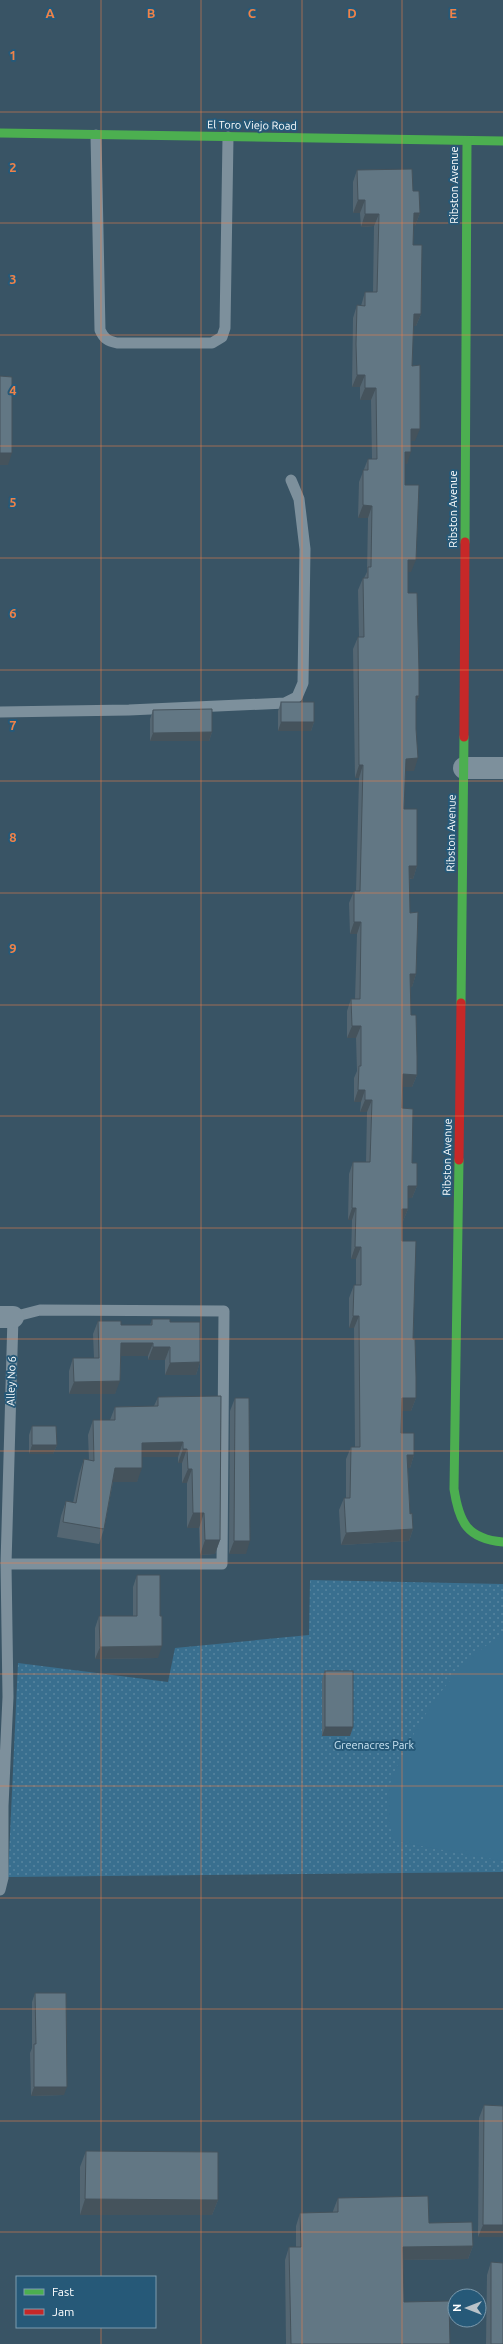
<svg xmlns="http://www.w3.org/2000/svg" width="503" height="2344" viewBox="0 0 503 2344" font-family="Ubuntu,sans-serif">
  <defs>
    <pattern id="green-dots" width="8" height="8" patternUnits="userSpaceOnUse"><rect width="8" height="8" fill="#396f8f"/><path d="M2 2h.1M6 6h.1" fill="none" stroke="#5785a0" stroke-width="1.8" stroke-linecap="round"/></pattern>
  </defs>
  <rect width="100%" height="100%" fill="#395465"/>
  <!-- green -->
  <polygon fill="url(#green-dots)" points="310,1580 503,1584 503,1872 8,1877 18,1663 168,1682 175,1648 309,1635"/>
  <!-- pitch -->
  <path fill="#396f8f" d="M503 1634V1861L394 1841C391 1828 386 1815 387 1802 388 1782 398 1764 407 1747 430 1703 459 1661 503 1634Z"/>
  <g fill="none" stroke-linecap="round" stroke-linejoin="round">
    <!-- lane -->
    <g stroke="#7d909c" stroke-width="11">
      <path d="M96 135 100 330C104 339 108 341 117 343H212L222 337 225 328 228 137"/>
      <polyline points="0,712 129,710 285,703 297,697 303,683 305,549 299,499 291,480"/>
      <polyline points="0,1890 3,1878 3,1806 8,1697 6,1564 13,1317 40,1310 224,1311 222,1564 6,1564"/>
    </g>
    <!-- street -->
    <g stroke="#7d909c" stroke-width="22">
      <polyline points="464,768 503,768"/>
      <polyline points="0,1317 13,1317"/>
    </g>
    <!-- fast -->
    <g stroke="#4caf50" stroke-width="9">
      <polyline points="0,133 503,141"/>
      <polyline points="465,542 467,141"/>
      <polyline points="461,1003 464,737"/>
      <path d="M459 1160 454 1489C459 1522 467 1539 503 1542"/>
    </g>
    <!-- jam -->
    <g stroke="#c62828" stroke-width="9">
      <polyline points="464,737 465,542"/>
      <polyline points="459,1160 461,1003"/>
    </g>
  </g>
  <!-- wall -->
  <g fill="#546672">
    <polygon points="357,170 413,191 420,213 415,226 413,226 413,245 421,314 416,326 413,326 412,366 415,441 411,441 407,464 405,464 405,485 411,572 408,572 408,593 419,696 416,703 414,771 405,771 404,809 417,866 413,879 409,879 410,913 416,974 412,987 410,986 411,1015 417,1075 412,1087 403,1087 402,1108 412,1163 417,1186 412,1198 408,1198 408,1209 403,1221 402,1221 402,1241 413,1339 416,1398 411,1411 401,1411 401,1433 414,1455 410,1468 408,1468 410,1514 413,1529 409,1541 341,1545 339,1510 344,1498 346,1498 346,1459 351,1447 355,1447 354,1328 349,1328 349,1298 354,1285 356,1285 356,1259 351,1259 352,1220 348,1220 349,1174 353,1162 366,1162 367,1112 360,1112 361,1102 354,1102 354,1078 357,1071 356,1038 347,1038 347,1011 351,999 355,999 357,934 350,934 349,903 354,891 356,891 359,778 355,778 353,649 358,637 359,637 358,590 363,578 364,578 367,572 368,518 358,518 359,482 368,459 372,459 371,400 360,400 360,387 352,387 353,318 357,305 361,306 365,292 373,292 374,226 361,227 360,213 353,213 353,182"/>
    <polygon points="281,702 314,722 311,731 278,731 278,711"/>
    <polygon points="153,710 212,732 209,741 150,741 150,719"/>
    <polygon points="152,1319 170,1322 200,1362 196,1375 165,1375 165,1360 148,1360 148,1356 121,1356 115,1394 69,1394 69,1371 73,1358 94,1358 93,1334 98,1321 121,1325 150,1325"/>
    <polygon points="221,1396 220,1540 215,1554 200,1555 199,1528 187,1528 187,1483 182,1483 182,1463 178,1463 178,1457 142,1457 137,1482 113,1482 104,1529 99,1544 57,1537 61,1516 66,1501 73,1503 79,1474 84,1459 89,1460 88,1435 93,1420 110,1420 115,1407 154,1406 158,1397"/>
    <polygon points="235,1398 246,1554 229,1554 230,1411"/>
    <polygon points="32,1426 57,1445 53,1454 29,1454 29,1435"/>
    <polygon points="137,1575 160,1616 158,1658 95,1659 95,1628 99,1616 133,1616 133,1587"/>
    <polygon points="325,1671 353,1727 350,1736 322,1736 322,1679"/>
    <polygon points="35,1993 64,2095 31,2096 30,2053 32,2048 32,2002"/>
    <polygon points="484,2105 503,2106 503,2237 478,2237 479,2118"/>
    <polygon points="86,2151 218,2200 212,2215 80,2215 80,2167"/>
    <polygon points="338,2198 429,2223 473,2246 468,2259 403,2260 404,2302 450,2344 286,2344 285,2260 289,2247 296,2247 296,2226 300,2213 333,2213 333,2211"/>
    <polygon points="491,2262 503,2344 486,2344 487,2275"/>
  </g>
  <!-- shaded-wall -->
  <g fill="#45535c">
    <polygon points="358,200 365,200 360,213 353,213"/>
    <polygon points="414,213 420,213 415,226 409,226"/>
    <polygon points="365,214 379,214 374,226 361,227"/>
    <polygon points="414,314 421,314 416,326 409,326"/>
    <polygon points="357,375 365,375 360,387 352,387"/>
    <polygon points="365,388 376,388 371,400 360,400"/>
    <polygon points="411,429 420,429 415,441 407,441"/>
    <polygon points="405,452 411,452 407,464 401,464"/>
    <polygon points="0,453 12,453 8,465 0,465"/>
    <polygon points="363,505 372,506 368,518 358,518"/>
    <polygon points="408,560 416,560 411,572 403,572"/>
    <polygon points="416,696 419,696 414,708"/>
    <polygon points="281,722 314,722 311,731 278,731"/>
    <polygon points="212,732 209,741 150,741 153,733"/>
    <polygon points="418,758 414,771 401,771 406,759"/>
    <polygon points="359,765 363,765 359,778 355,778"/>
    <polygon points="409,866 417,866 413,879 405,878"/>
    <polygon points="354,922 361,922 357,934 350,934"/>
    <polygon points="410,974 416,974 412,987 405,986"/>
    <polygon points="352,1026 361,1026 356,1038 347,1038"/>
    <polygon points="403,1074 417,1075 412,1087 398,1087"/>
    <polygon points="358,1090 365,1090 361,1102 354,1102"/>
    <polygon points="365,1100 372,1100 367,1112 360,1112"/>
    <polygon points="408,1186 417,1186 412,1198 404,1198"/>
    <polygon points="352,1208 356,1208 352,1220 348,1220"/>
    <polygon points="402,1209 408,1209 403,1221 398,1221"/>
    <polygon points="355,1247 361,1247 356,1259 351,1259"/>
    <polygon points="353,1316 359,1316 354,1328 349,1328"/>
    <polygon points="121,1343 153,1343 148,1356 117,1356"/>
    <polygon points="153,1347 170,1347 165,1360 148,1360"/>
    <polygon points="200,1362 196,1375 165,1375 170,1363"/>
    <polygon points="120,1381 115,1394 69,1394 74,1382"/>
    <polygon points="402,1398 416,1398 411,1411 397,1411"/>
    <polygon points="183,1442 178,1457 136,1457 142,1443"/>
    <polygon points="32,1445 57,1445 53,1454 29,1454"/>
    <polygon points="183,1449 187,1449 182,1463 178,1463"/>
    <polygon points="407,1455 414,1455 410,1468 402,1468"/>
    <polygon points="115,1468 142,1468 137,1482 110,1482"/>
    <polygon points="188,1469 192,1469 187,1483 182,1483"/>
    <polygon points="193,1513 204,1513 199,1528 187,1528"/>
    <polygon points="413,1529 409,1541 341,1545 346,1533"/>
    <polygon points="205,1540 220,1540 215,1554 200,1555"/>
    <polygon points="234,1541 250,1541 246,1554 229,1554"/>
    <polygon points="162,1646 158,1658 95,1659 100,1647"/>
    <polygon points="325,1727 353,1727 350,1736 322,1736"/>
    <polygon points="34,2087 67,2087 64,2095 31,2096"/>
    <polygon points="85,2199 218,2200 212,2215 80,2215"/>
    <polygon points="483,2225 503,2225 503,2237 478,2237"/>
    <polygon points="473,2246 468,2259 398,2260 403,2247"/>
  </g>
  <!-- building -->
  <g fill="#627784" stroke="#45535c">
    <polygon points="412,169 413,191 419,191 420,213 414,213 413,245 422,245 421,314 414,314 412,366 420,365 420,429 411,429 411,452 405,452 405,485 419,485 416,560 408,560 408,593 417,593 419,672 419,696 416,696 416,729 418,758 406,759 404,809 417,809 417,866 409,866 410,913 418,912 416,974 410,974 411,1015 416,1015 417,1056 417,1075 403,1074 402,1108 413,1109 412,1163 417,1163 417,1186 408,1186 408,1209 402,1209 402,1241 416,1241 413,1339 415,1339 416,1377 416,1398 402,1398 401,1433 414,1433 414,1455 407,1455 410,1514 412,1513 413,1529 346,1533 344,1498 350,1498 351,1447 360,1447 359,1316 353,1316 354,1285 361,1285 361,1247 355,1247 356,1208 352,1208 353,1162 370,1162 372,1100 365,1100 365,1090 358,1090 359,1066 361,1066 361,1026 352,1026 351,999 360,999 361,922 354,922 354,891 360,891 363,765 359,765 358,637 364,637 363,578 368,578 368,567 371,567 372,506 363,505 363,470 368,470 368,459 377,459 376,388 365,388 365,375 357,375 356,344 357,305 365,306 365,292 377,292 379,214 365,214 365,200 358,200 357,170"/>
    <polygon points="0,376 12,377 12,453 0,453"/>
    <rect x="281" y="702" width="33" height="20"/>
    <polygon points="212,709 212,732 153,733 153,710"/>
    <polygon points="152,1319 170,1319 170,1322 200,1322 200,1362 170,1363 170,1347 153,1347 153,1343 121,1343 120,1381 74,1382 73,1358 99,1358 98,1321 121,1321 121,1325 152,1325"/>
    <polygon points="221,1396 220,1540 205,1540 204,1513 193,1513 192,1469 188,1469 187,1449 183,1449 183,1442 142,1443 142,1468 115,1468 104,1529 63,1522 66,1501 76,1503 84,1459 94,1461 93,1420 115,1420 115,1407 158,1406 158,1397"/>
    <polygon points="235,1398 249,1398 250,1541 234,1541"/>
    <polygon points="32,1426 56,1426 57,1445 32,1445"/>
    <polygon points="137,1575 160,1575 160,1616 162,1616 162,1646 100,1647 99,1616 137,1616"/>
    <rect x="325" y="1671" width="28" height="56"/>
    <polygon points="35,1993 66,1993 67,2087 34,2087 34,2044 36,2044"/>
    <polygon points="484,2105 503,2106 503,2225 483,2225"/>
    <polygon points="86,2151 218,2152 218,2200 85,2199"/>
    <polygon points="428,2196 429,2223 472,2222 473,2246 403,2247 404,2302 449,2301 450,2344 291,2344 289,2247 301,2247 300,2213 338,2212 338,2198"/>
    <polygon points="491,2262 503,2263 503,2344 491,2344"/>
  </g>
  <!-- grid -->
  <path fill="none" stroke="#ee8249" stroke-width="1" stroke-opacity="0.55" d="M101 0V2277M201 0V2344M302 0V2344M402 0V2344M0 112H503M0 223H503M0 335H503M0 446H503M0 558H503M0 670H503M0 781H503M0 893H503M0 1005H503M0 1116H503M0 1228H503M0 1339H503M0 1451H503M0 1563H503M0 1674H503M0 1786H503M0 1898H503M0 2009H503M0 2121H503M0 2232H503M101 2327V2344"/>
  <g text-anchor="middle" stroke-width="4" stroke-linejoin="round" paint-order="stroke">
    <!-- street labels -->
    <g font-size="11" fill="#fff" stroke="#265978">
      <text transform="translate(252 125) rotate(1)" y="4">El Toro Viejo Road</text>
      <text transform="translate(454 185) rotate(-90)" y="4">Ribston Avenue</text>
      <text transform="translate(453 509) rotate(-90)" y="4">Ribston Avenue</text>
      <text transform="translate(451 833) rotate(-89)" y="4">Ribston Avenue</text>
      <text transform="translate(447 1157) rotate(-89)" y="4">Ribston Avenue</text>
      <text transform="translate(11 1381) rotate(-88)" y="4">Alley No 6</text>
    </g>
    <!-- park labels -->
    <g font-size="11" fill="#cae4f3" stroke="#265978">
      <text x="374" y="1749">Greenacres Park</text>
    </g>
  </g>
  <g font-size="13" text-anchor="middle" font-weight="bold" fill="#ee8249" stroke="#265978" stroke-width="4" stroke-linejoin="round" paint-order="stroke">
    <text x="50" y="18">A</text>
    <text x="151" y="18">B</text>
    <text x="252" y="18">C</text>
    <text x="352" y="18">D</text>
    <text x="453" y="18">E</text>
    <text x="13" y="60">1</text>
    <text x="13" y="172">2</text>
    <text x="13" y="284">3</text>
    <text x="13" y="395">4</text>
    <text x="13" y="507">5</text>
    <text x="13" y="618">6</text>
    <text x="13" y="730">7</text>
    <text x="13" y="842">8</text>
    <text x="13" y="953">9</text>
  </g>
  <!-- legend -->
  <rect x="16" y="2276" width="140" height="52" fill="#265978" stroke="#7d9bae"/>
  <rect x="24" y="2289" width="20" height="6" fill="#4caf50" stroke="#7d9bae"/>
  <text x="52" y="2296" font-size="12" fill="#ffffff">Fast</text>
  <rect x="24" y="2309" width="20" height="6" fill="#c62828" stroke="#7d9bae"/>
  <text x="52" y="2316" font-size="12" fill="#ffffff">Jam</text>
  <!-- north arrow -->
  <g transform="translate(467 2308) rotate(270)"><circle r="19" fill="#265978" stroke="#7d9bae"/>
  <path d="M0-3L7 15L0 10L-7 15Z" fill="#bac3c9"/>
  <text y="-6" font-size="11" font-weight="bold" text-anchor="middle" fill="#ffffff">N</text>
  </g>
</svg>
